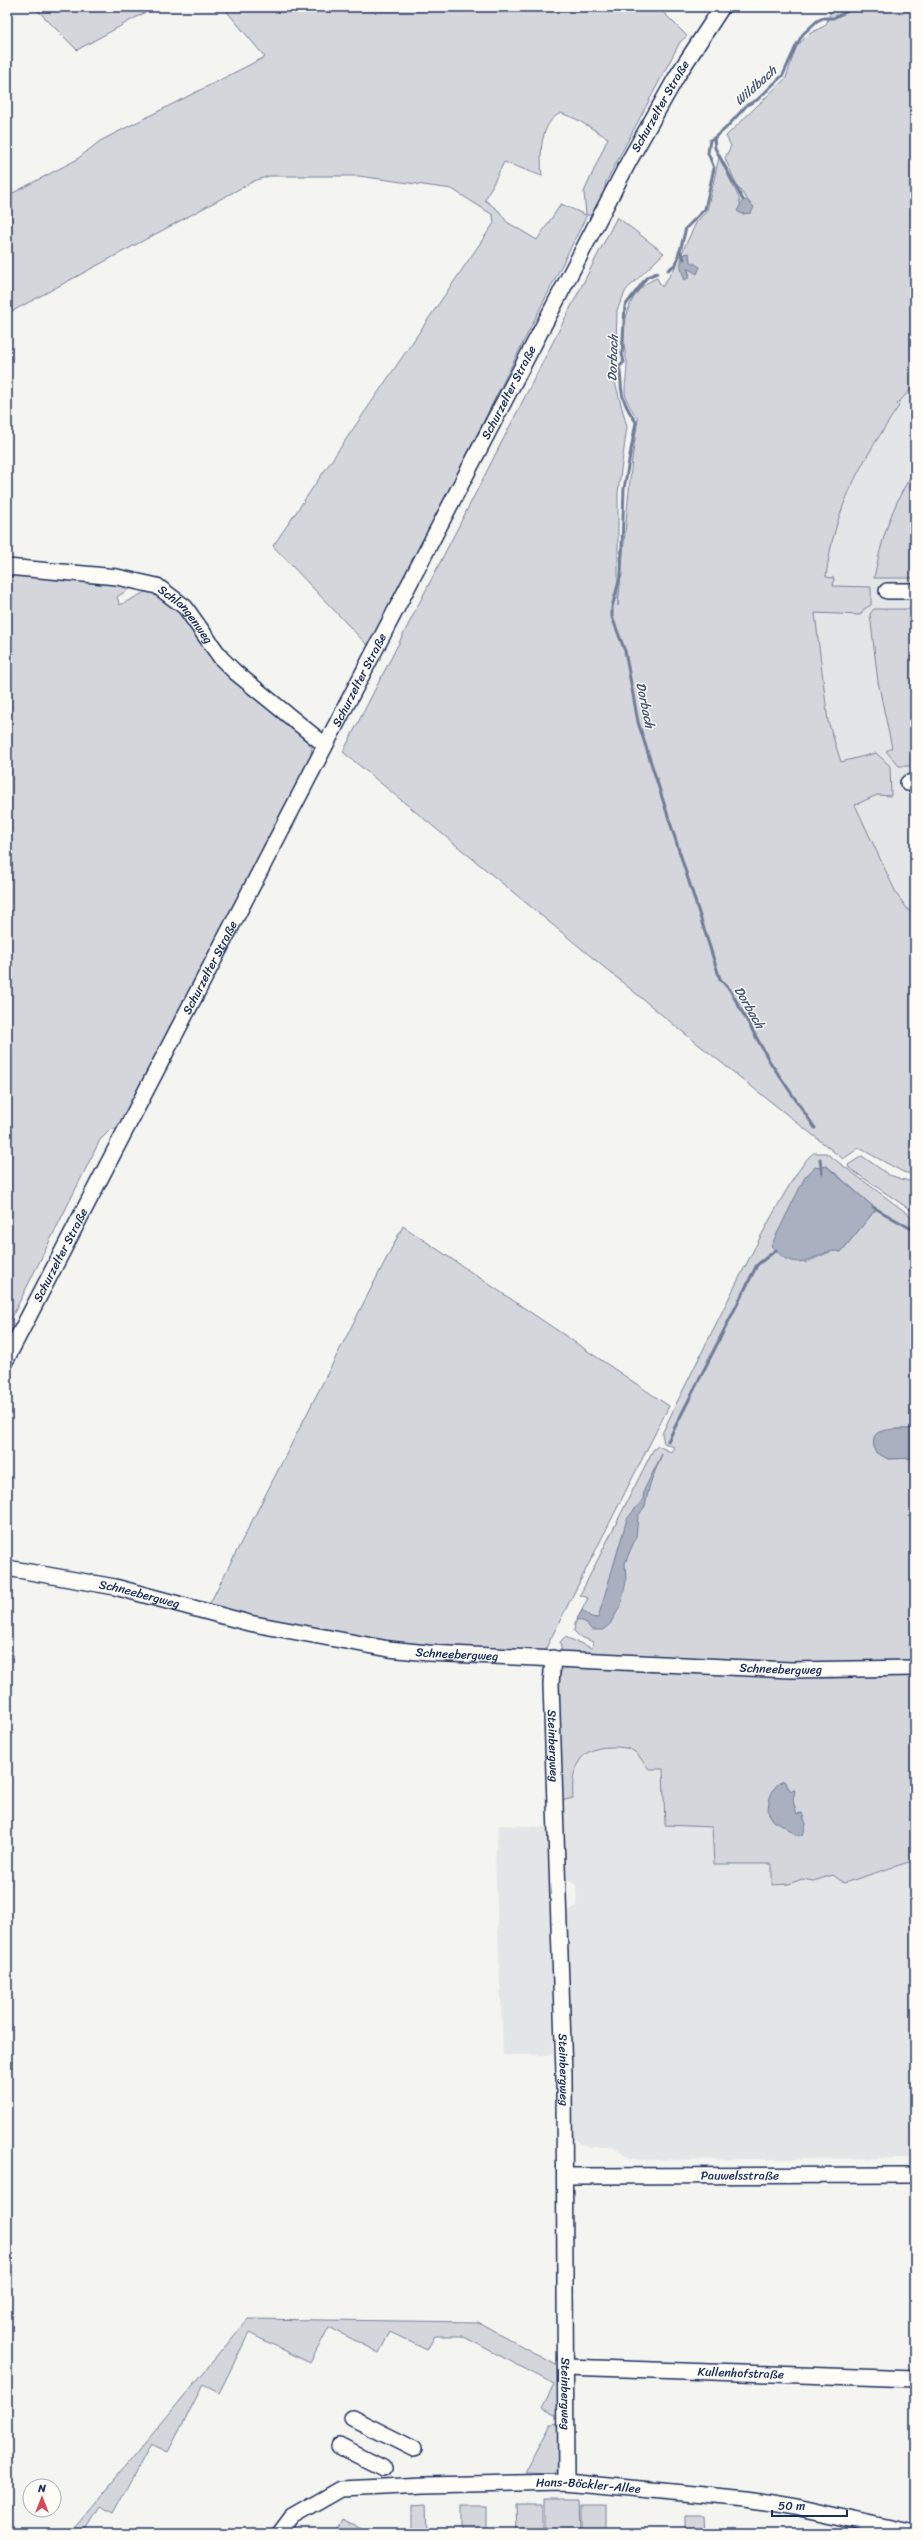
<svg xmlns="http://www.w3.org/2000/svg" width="922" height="2540" viewBox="0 0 922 2540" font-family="Sriracha,sans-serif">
  <rect width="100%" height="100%" fill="#f4f4f1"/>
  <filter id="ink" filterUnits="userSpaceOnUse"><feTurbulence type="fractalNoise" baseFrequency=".025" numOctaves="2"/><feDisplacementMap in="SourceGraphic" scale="8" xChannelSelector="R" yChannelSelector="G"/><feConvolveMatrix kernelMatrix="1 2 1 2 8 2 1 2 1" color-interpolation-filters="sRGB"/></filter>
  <g filter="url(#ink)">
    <!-- built -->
    <g fill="#e4e5e6">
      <polygon points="915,373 915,919 897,895 855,805 828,721 814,607 818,565 832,504"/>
      <polygon points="599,1747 620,1747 634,1751 641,1759 663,1769 712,1827 715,1864 772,1864 772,1884 789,1884 802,1879 813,1881 833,1875 844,1883 915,1860 915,2158 640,2160 630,2158 614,2147 590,2147 578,2143 573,2136 566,1916 568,1911 577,1906 576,1885 565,1878 561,1801 573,1798 571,1779 578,1762 591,1750"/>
      <polygon points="499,1825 549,1827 553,2055 503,2055 495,1857"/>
    </g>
    <!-- green -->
    <g fill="#d4d6db" stroke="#78829c" fill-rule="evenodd">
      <polygon points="34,7 155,7 77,50"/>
      <path d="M223 7H658L687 36 680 42 606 182 602 202 593 215H587L370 648 273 546 494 223 493 215 452 189 359 176H269L254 181 7 314V196L76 160 100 141 265 57ZM561 113 576 119 608 138 584 192 586 215 561 204 537 240 507 222 499 211 485 200 504 162 542 176C540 155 539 123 561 113Z"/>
      <path d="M832 7H915V385L897 404 899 406C861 462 834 508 826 577L834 578 833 586 871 587V605L864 609 860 615 815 613 828 721 841 762 876 753 890 766 891 796 877 795 855 805 897 895 915 919V1175L903 1172 859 1148 843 1159 679 1029 343 752 617 217 664 253 626 290 617 310 615 382 627 427 618 492V606L632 459 638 419C618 391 627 391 627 362 627 359 625 356 625 353 621 325 628 288 657 278L662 287 674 269 697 221 707 211 719 157 739 198 742 214 753 207 737 186 725 158 731 146 726 136 786 78 796 47 809 34 826 25ZM689 253 687 267 690 277 681 259Z"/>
      <path d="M915 470V578H874C882 538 892 504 915 470Z"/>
      <polygon points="34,573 132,587 117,597 120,605 147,591 162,594 312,747 310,762 273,829 122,1129 111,1129 100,1140 7,1327 7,574"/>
      <polygon points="874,609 915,609 915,766 899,766 886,751 892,748 878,682 870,614"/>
      <path d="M814 1153H826L915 1219V1429H896L888 1459 915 1458V1663L796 1664 562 1653 560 1642 565 1637 592 1648 593 1642 579 1636 574 1631 575 1624 588 1598 580 1595 653 1450 658 1446 671 1452 674 1447 664 1443 662 1434 677 1402C695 1368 793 1161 814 1153ZM827 1166 876 1209 841 1252 834 1250 805 1263 818 1168Z"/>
      <polygon points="862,1156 889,1175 915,1183 915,1213 849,1168 848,1165"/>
      <polygon points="403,1226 669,1406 544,1652 391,1644 208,1607"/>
      <path d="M570 1666 827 1678 915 1676V1860L844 1883 833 1875 813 1881 802 1879 789 1884 772 1885V1864H714L712 1827 665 1825 663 1769H649C644 1763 640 1757 635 1752 628 1747 618 1747 611 1747 578 1747 571 1769 573 1798L561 1801 557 1682 562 1670Z"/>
      <polygon points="248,2319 478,2322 558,2366 558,2416 542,2408 554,2384 462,2336 435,2336 427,2350 390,2332 379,2353 329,2327 310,2363 249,2333 219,2393 203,2385 168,2452 151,2444 113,2514 99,2507 83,2533 70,2533"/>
      <polygon points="558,2423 559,2469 554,2474 525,2473 551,2424"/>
      <polygon points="545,2498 579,2498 580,2533 517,2533 516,2504 543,2504 543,2528 545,2528"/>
      <rect x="581" y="2504" width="25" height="29"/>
      <polygon points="426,2505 427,2533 411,2533 411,2506"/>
      <rect x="462" y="2506" width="24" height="27"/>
      <polygon points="686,2515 705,2515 706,2533 686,2533"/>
      <polygon points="343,2519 368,2531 366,2533 336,2533"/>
    </g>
    <!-- water -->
    <g fill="#aab0bf" stroke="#717c98">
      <polygon points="743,200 746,200 754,207 751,213 742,214 737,211"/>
      <path d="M689 253 690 261 700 267 697 274 687 268 690 277 685 280C681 270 678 263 685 254Z"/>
      <path d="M826 1166 876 1209 841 1252C823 1247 808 1268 788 1260 782 1258 776 1250 771 1246L805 1177 815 1167 821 1168Z"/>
      <path d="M896 1429H915V1458L888 1459 875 1452C870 1431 878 1431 896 1429Z"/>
      <polygon points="662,1454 650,1484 645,1506 638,1516 636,1537 625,1563 626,1581 621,1605 610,1624 603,1630 592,1630 585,1622 577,1619 582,1610 591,1617 598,1618 627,1519 643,1499 644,1490"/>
      <path d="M784 1781 791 1791 795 1790 793 1801 797 1814 802 1813 806 1824 803 1835 798 1836 778 1822H774L768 1812C768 1801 772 1784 784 1781Z"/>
    </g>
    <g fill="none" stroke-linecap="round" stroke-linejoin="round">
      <!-- stream -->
      <g stroke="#717c98" stroke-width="3">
        <polyline points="743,200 715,148 714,138 725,129 747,105 757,100 783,75 796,46 803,34 817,21 823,18 833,18 857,7"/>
        <polyline points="684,259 680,251 686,228 705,209 714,168 708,153 710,140 714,138"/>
        <polyline points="668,270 676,264 679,252"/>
        <path d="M657 273 647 277 625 306 622 354 624 362 619 367C621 373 620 376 621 382 621 398 627 409 636 422L624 489 621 574 612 607V617L625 651 638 722 720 979 730 990 770 1062 815 1128"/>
        <polyline points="820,1159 822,1173"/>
        <polyline points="873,1207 915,1231"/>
        <polyline points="668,1441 757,1265 776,1250"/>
      </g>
      <!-- minor casing -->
      <g stroke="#1b2f5e" stroke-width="18">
        <g id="minor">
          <path id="s1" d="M7 567 117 577 157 586 185 607 221 658 235 672 325 745"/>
          <polyline points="887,591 915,591"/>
          <polyline points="908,783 915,783"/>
          <path id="s2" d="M7 1358 629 161 677 76 722 7"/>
          <path id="s3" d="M7 1568 115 1587 249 1623 389 1649 428 1653 791 1670 915 1668"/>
          <path id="s4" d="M553 1658 551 1684 564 2074 566 2482"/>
          <path id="s5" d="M565 2176 915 2175"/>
          <path id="s6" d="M566 2367 915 2379"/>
          <polyline points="352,2418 414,2449"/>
          <polyline points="339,2446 383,2468"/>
          <path id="s7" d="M280 2533 292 2517 341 2489 425 2485 566 2482 747 2499 795 2507 908 2532"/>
        </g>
      </g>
      <!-- minor -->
      <use href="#minor" stroke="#fdfcf7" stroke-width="15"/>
    </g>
  </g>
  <g text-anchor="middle" stroke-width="3" stroke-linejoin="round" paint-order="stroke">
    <!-- street labels -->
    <g font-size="12" fill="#1b2f5e" stroke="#fdfcf7">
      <text dy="4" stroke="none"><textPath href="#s2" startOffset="1412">Schurzelter Straße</textPath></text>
      <text dy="4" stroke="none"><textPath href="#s2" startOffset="1088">Schurzelter Straße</textPath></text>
      <text dy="4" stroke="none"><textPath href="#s1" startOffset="192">Schlangenweg</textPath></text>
      <text dy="4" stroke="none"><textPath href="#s2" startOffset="764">Schurzelter Straße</textPath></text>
      <text dy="4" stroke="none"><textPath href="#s2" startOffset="440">Schurzelter Straße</textPath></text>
      <text dy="4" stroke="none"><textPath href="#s2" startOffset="116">Schurzelter Straße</textPath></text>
      <text dy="4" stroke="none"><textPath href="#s3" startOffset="135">Schneebergweg</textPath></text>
      <text dy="4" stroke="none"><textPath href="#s3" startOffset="459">Schneebergweg</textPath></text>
      <text dy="4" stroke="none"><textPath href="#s3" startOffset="783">Schneebergweg</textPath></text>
      <text dy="4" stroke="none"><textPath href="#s4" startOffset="88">Steinbergweg</textPath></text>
      <text dy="4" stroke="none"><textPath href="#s4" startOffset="412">Steinbergweg</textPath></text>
      <text dy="4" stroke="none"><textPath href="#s5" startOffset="175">Pauwelsstraße</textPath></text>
      <text dy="4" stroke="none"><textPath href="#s6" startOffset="175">Kullenhofstraße</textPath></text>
      <text dy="4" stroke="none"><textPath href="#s4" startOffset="736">Steinbergweg</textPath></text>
      <text dy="4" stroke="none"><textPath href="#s7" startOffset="324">Hans-Böckler-Allee</textPath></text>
    </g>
    <!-- water labels -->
    <g font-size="13" font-style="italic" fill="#46567b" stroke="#fdfcf7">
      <text transform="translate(755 85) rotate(-42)" y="5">Wildbach</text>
      <text transform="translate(612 358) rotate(-88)" y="5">Dorbach</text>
      <text transform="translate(646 705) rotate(78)" y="5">Dorbach</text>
      <text transform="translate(750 1007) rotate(60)" y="5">Dorbach</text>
    </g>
  </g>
  <!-- margin -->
  <rect width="922" height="2540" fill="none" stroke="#fdfcf7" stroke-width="24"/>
  <rect x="12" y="12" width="898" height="2516" fill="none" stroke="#1b2f5e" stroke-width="1.5" filter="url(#ink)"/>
  <!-- north arrow -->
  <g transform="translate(42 2498)"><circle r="19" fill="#fdfcf7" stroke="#a3aaba"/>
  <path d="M0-3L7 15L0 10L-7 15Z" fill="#d1495b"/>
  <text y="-6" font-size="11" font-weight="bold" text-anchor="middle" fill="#1b2f5e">N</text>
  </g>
  <!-- scale -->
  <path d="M772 2510v6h75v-6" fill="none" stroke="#1b2f5e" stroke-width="2"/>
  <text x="778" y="2510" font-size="12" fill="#1b2f5e" stroke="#fdfcf7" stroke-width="3" paint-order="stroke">50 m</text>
</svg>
